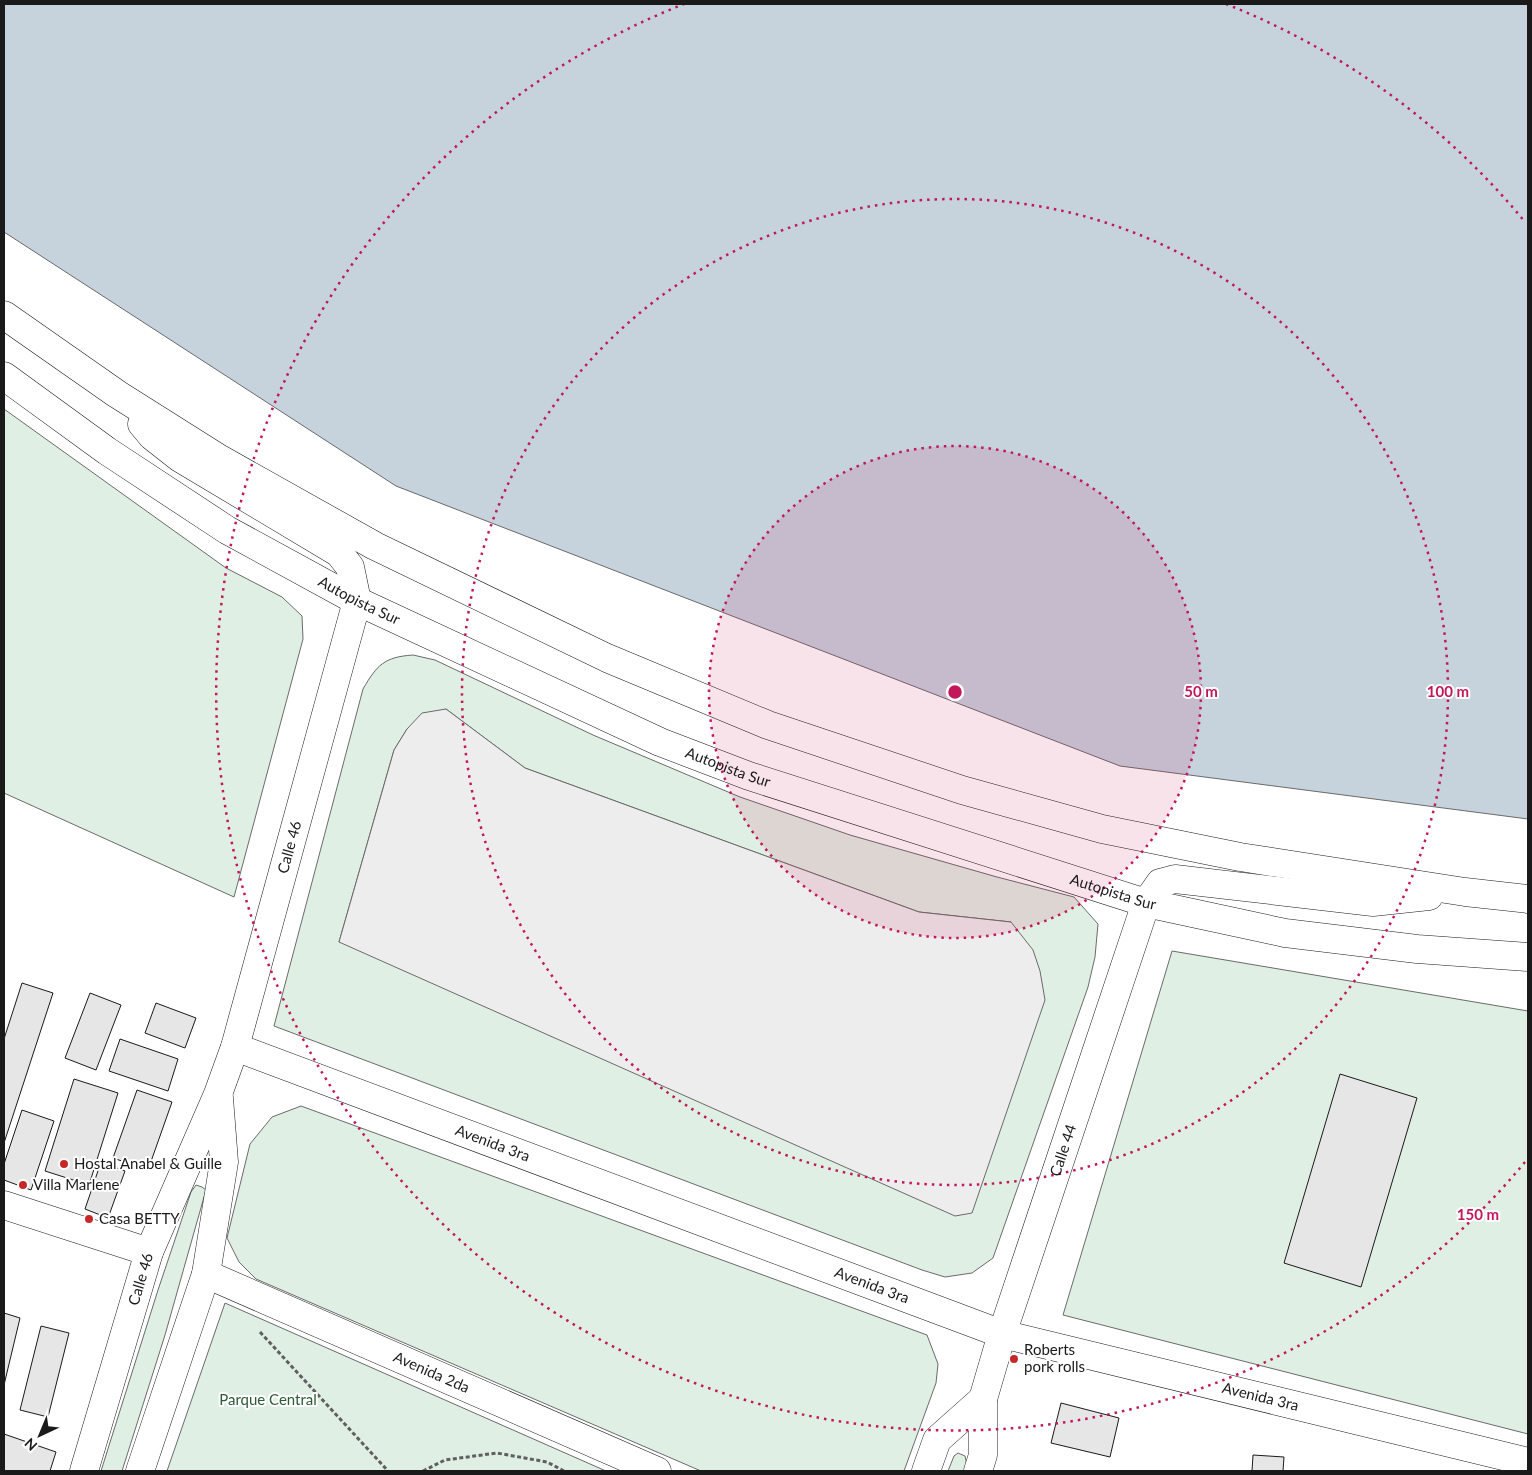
<svg xmlns="http://www.w3.org/2000/svg" width="1532" height="1475" viewBox="0 0 1532 1475" font-family="Lato,sans-serif">
  <rect width="100%" height="100%" fill="#fff"/>
  <!-- green -->
  <g fill="#e0efe3" stroke="#6a6a6a" fill-rule="evenodd">
    <polygon points="4,409 226,568 282,597 302,616 303,639 234,897 4,793"/>
    <path d="M413 655 435 660 593 735 740 797 850 835 997 877 1074 897 1098 924 1095 957 1088 987 993 1258 972 1273 945 1277 922 1270 274 1026 363 689C377 665 384 657 413 655ZM446 709 525 768 919 912 1011 922 339 942 394 750 407 729Z"/>
    <polygon points="1172,951 1528,1011 1528,1434 1063,1315"/>
    <polygon points="301,1106 927,1335 938,1364 936,1383 904,1471 701,1471 256,1279 239,1262 227,1238 250,1144 272,1117"/>
    <polygon points="196,1185 202,1187 206,1190 165,1335 122,1471 101,1471 158,1290 191,1192"/>
    <polygon points="225,1303 606,1471 167,1471"/>
    <polygon points="958,1453 965,1456 967,1465 965,1471 948,1471 954,1456"/>
  </g>
  <!-- parking -->
  <polygon fill="#ededed" stroke="#6a6a6a" points="446,709 525,768 919,912 1011,922 1033,950 1040,971 1045,1000 972,1213 955,1216 339,942 394,750 407,729 422,713"/>
  <!-- water -->
  <polygon fill="#c6d2dc" stroke="#6a6a6a" points="4,4 1528,4 1528,819 1120,766 396,486 4,232"/>
  <!-- building -->
  <g fill="#e6e6e6" stroke="#1a1a1a">
    <polygon points="22,983 53,993 4,1143 4,1039"/>
    <polygon points="90,993 121,1005 96,1070 65,1058"/>
    <polygon points="156,1003 196,1018 185,1048 145,1033"/>
    <polygon points="120,1039 178,1059 168,1091 109,1071"/>
    <polygon points="1340,1074 1417,1098 1361,1287 1284,1263"/>
    <polygon points="74,1079 118,1093 89,1185 45,1171"/>
    <polygon points="137,1090 172,1102 148,1170 113,1158"/>
    <polygon points="22,1110 54,1121 31,1190 4,1180 4,1164"/>
    <polygon points="101,1162 125,1171 108,1218 85,1209"/>
    <polygon points="4,1313 20,1318 4,1385"/>
    <polygon points="41,1326 69,1333 48,1417 20,1410"/>
    <polygon points="1061,1403 1119,1418 1110,1457 1051,1443"/>
    <polygon points="4,1434 56,1452 50,1471 4,1471"/>
    <polygon points="1253,1455 1284,1457 1283,1471 1252,1471"/>
  </g>
  <g fill="none" stroke-linecap="round" stroke-linejoin="round">
    <!-- minor casing -->
    <g stroke="#1a1a1a" stroke-width="29">
      <g id="minor">
        <path id="s1" d="M235 1047 1002 1334 1528 1462"/>
        <polyline points="4,1205 149,1252"/>
        <path id="s2" d="M206 1274 657 1471"/>
        <path id="s3" d="M84 1471 149 1252 218 1094 235 1047 357 601"/>
        <polyline points="140,1471 206,1274 224,1162 219,1098"/>
        <polyline points="926,1471 937,1440 983,1399"/>
        <path id="s4" d="M978 1471 983 1455V1399L1002 1334 1146 903"/>
      </g>
    </g>
    <!-- highway casing -->
    <g stroke="#1a1a1a" stroke-width="29">
      <g id="highway">
        <polyline points="4,315 117,394 220,459 375,546 607,658 768,725 962,790 1102,829 1240,857 1465,892 1528,899"/>
        <path id="s5" d="M4 376 107 451 227 530 357 601 660 742 749 776 1146 903 1285 933 1417 949 1528 957"/>
        <polyline points="142,424 152,436 180,458 339,553 350,567 357,601"/>
        <polyline points="1146,903 1160,883 1175,879 1373,902 1429,896"/>
      </g>
    </g>
    <!-- path -->
    <g stroke="#5f5f5f" stroke-width="3" stroke-dasharray="4 2.5" stroke-linecap="butt">
      <polyline points="260,1332 388,1471"/>
      <polyline points="423,1471 445,1460 497,1453 547,1462 564,1471"/>
    </g>
    <!-- minor -->
    <use href="#minor" stroke="#fff" stroke-width="28"/>
    <!-- highway -->
    <use href="#highway" stroke="#fff" stroke-width="28"/>
  </g>
  <!-- distance rings -->
  <circle cx="955" cy="692" r="246" fill="#c2185b" fill-opacity=".12"/>
  <g fill="none" stroke="#c2185b" stroke-width="2.5" stroke-dasharray="2.5 5">
    <circle cx="955" cy="692" r="246"/>
    <circle cx="955" cy="692" r="493"/>
    <path d="M1525 1162A739 739 0 1 1 684 4M1226 4A739 739 0 0 1 1525 222"/>
  </g>
  <!-- markers -->
  <g fill="#c62828" stroke="#fff" stroke-width="2">
    <circle cx="64" cy="1164" r="5"/>
    <circle cx="23" cy="1185" r="5"/>
    <circle cx="89" cy="1219" r="5"/>
    <circle cx="1014" cy="1359" r="5"/>
  </g>
  <g text-anchor="middle" stroke-width="4" stroke-linejoin="round" paint-order="stroke">
    <!-- street labels -->
    <g font-size="15" fill="#1a1a1a" stroke="#fff">
      <text dy="5" stroke="none"><textPath href="#s5" startOffset="421">Autopista Sur</textPath></text>
      <text dy="5" stroke="none"><textPath href="#s5" startOffset="826">Autopista Sur</textPath></text>
      <text dy="5" stroke="none"><textPath href="#s3" startOffset="658">Calle 46</textPath></text>
      <text dy="5" stroke="none"><textPath href="#s5" startOffset="1231">Autopista Sur</textPath></text>
      <text dy="5" stroke="none"><textPath href="#s1" startOffset="275">Avenida 3ra</textPath></text>
      <text dy="5" stroke="none"><textPath href="#s4" startOffset="334">Calle 44</textPath></text>
      <text dy="5" stroke="none"><textPath href="#s3" startOffset="200">Calle 46</textPath></text>
      <text dy="5" stroke="none"><textPath href="#s1" startOffset="680">Avenida 3ra</textPath></text>
      <text dy="5" stroke="none"><textPath href="#s2" startOffset="246">Avenida 2da</textPath></text>
      <text dy="5" stroke="none"><textPath href="#s1" startOffset="1085">Avenida 3ra</textPath></text>
    </g>
    <!-- poi labels -->
    <g font-size="15" fill="#1a1a1a" stroke="#fff" text-anchor="start">
      <text x="74" y="1169">Hostal Anabel &amp; Guille</text>
      <text x="33" y="1190">Villa Marlene</text>
      <text x="99" y="1224">Casa BETTY</text>
      <text x="1024" y="1355">Roberts<tspan x="1024" dy="17">pork rolls</tspan></text>
    </g>
    <!-- park labels -->
    <g font-size="15" fill="#2b5a34" stroke="#fff">
      <text x="268" y="1405">Parque Central</text>
    </g>
  </g>
  <circle cx="955" cy="692" r="8" fill="#c2185b" stroke="#fff" stroke-width="2.5"/>
  <g font-size="15" text-anchor="middle" font-weight="bold" fill="#c2185b" stroke="#fff" stroke-width="4" stroke-linejoin="round" paint-order="stroke">
    <text x="1201" y="697">50 m</text>
    <text x="1448" y="697">100 m</text>
    <text x="1478" y="1220">150 m</text>
  </g>
  <!-- border -->
  <rect width="1532" height="1475" fill="none" stroke="#1a1a1a" stroke-width="10"/>
  <!-- north arrow -->
  <g transform="translate(40 1435) rotate(224)" stroke="#ffffff" stroke-width="4" paint-order="stroke">
  <path d="M0-4L9 19L0 12L-9 19Z" fill="#1a1a1a"/>
  <text y="-8" font-size="14" font-weight="bold" text-anchor="middle" fill="#1a1a1a">N</text>
  </g>
</svg>
